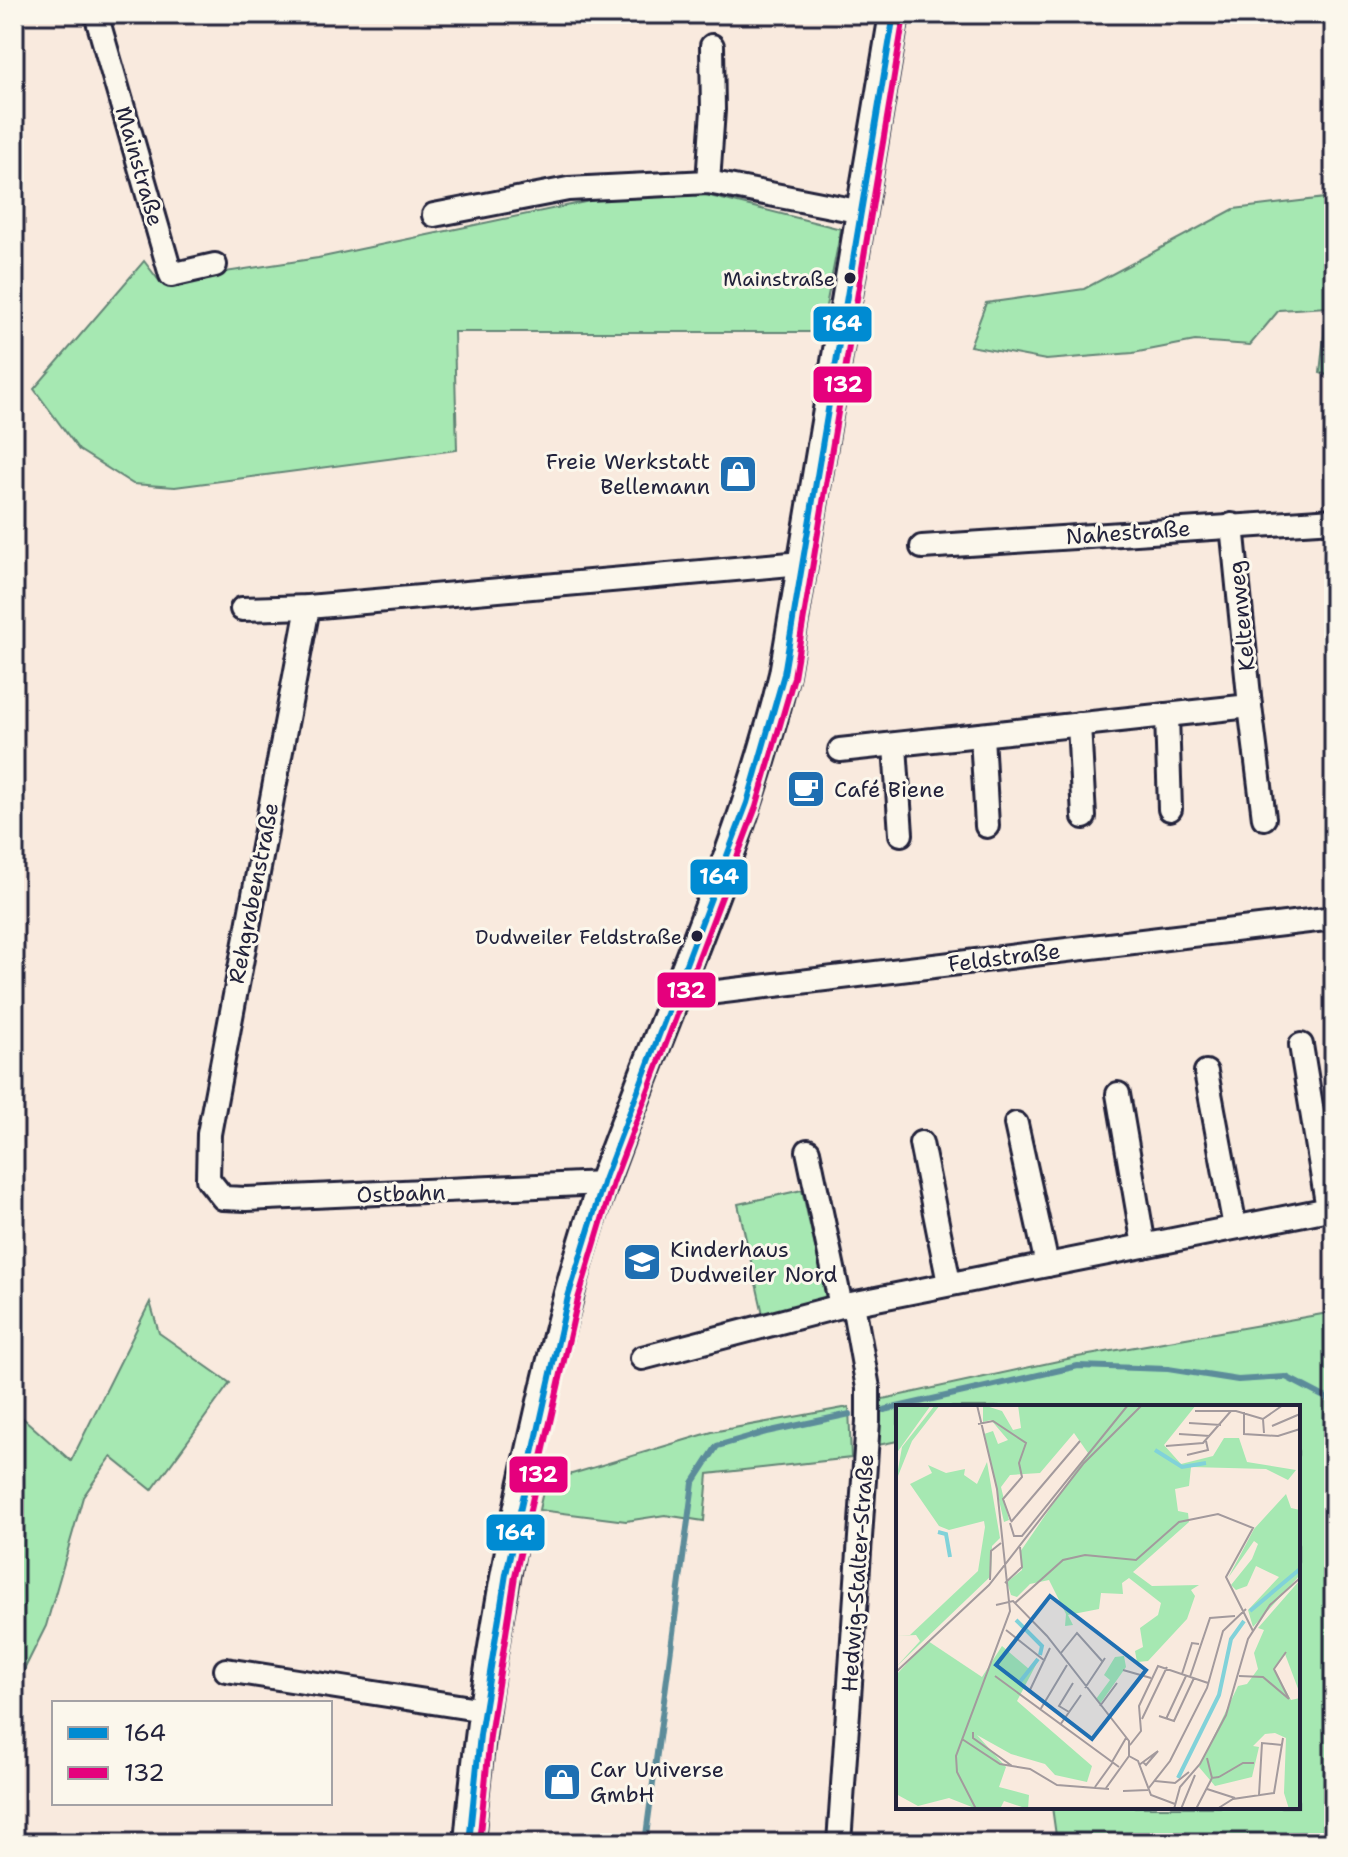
<svg xmlns="http://www.w3.org/2000/svg" width="1348" height="1857" viewBox="0 0 1348 1857" font-family="'Shantell Sans',sans-serif">
  <rect width="100%" height="100%" fill="#f9eade"/>
  <filter id="ink" filterUnits="userSpaceOnUse"><feTurbulence type="fractalNoise" baseFrequency=".0125" numOctaves="2"/><feDisplacementMap in="SourceGraphic" scale="16" xChannelSelector="R" yChannelSelector="G"/><feConvolveMatrix kernelMatrix="1 2 1 2 8 2 1 2 1" color-interpolation-filters="sRGB"/></filter>
  <g filter="url(#ink)">
    <!-- green -->
    <g fill="#a6e8b2" stroke="#648576" stroke-width="2">
      <polygon points="702,194 841,229 821,332 454,332 457,450 175,487 133,484 79,450 34,389 144,261 160,282 318,258 604,198"/>
      <polygon points="1334,197 1334,377 1320,373 1327,307 1279,310 1250,345 1195,341 1133,353 1046,360 970,346 986,303 1084,289 1234,209"/>
      <polygon points="802,1190 827,1300 763,1314 738,1204"/>
      <polygon points="150,1302 159,1333 230,1383 152,1490 111,1457 83,1497 46,1626 14,1690 14,1410 71,1461"/>
      <polygon points="1334,1312 1334,1843 1057,1843 1052,1807 1298,1807 1298,1407 898,1407 898,1441 878,1445 878,1400 1072,1358"/>
      <polygon points="849,1407 851,1458 708,1474 704,1521 665,1515 626,1521 539,1510 545,1482 712,1432"/>
    </g>
    <g fill="none" stroke-linecap="round" stroke-linejoin="round">
      <!-- stream -->
      <g stroke="#5b8c9a" stroke-width="6">
        <polyline points="884,1410 1078,1366 1168,1369 1238,1380 1286,1377 1334,1402"/>
        <polyline points="645,1843 693,1483 717,1446 766,1432 850,1414"/>
      </g>
      <!-- minor casing -->
      <g stroke="#22223b" stroke-width="28">
        <g id="minor">
          <polyline points="96,14 171,275 215,265"/>
          <polyline points="708,182 713,110 712,46"/>
          <polyline points="434,215 568,189 708,182 862,212"/>
          <polyline points="922,547 1334,520"/>
          <polyline points="308,607 209,1134 208,1179 223,1198 246,1199 603,1183"/>
          <polyline points="242,609 308,607 802,563"/>
          <polyline points="1250,706 1264,818"/>
          <polyline points="1167,715 1170,809"/>
          <polyline points="1079,724 1084,817"/>
          <polyline points="982,735 987,826"/>
          <polyline points="895,746 901,834"/>
          <polyline points="840,750 1250,706 1232,525"/>
          <polyline points="675,997 1334,918"/>
          <polyline points="1301,1045 1328,1209"/>
          <polyline points="1206,1072 1235,1227"/>
          <polyline points="1118,1094 1144,1246"/>
          <polyline points="1016,1124 1047,1265"/>
          <polyline points="921,1143 949,1283"/>
          <polyline points="808,1151 841,1306"/>
          <polyline points="642,1358 841,1306 1334,1208"/>
          <polyline points="226,1670 484,1710"/>
          <polyline points="839,1843 868,1421 868,1388 853,1304"/>
        </g>
      </g>
      <!-- tertiary casing -->
      <g stroke="#22223b" stroke-width="34">
        <path id="tertiary" d="M469 1843C481 1699 506 1556 539 1415 557 1337 577 1256 604 1180 665 1012 742 849 784 674L894 14"/>
      </g>
      <!-- minor -->
      <use href="#minor" stroke="#fbf7ec" stroke-width="22"/>
      <!-- tertiary -->
      <use href="#tertiary" stroke="#fbf7ec" stroke-width="28"/>
      <!-- bus-1 casing -->
      <g stroke="#fbf7ec" stroke-width="12">
        <polyline id="bus-1" points="469,1843 480,1735 506,1574 568,1297 604,1180 747,803 784,674 894,14"/>
      </g>
      <!-- bus-2 casing -->
      <g stroke="#fbf7ec" stroke-width="12">
        <polyline id="bus-2" points="479,1843 490,1736 515,1576 578,1299 613,1183 756,807 794,677 904,16"/>
      </g>
      <!-- bus-1 -->
      <use href="#bus-1" stroke="#008bd2" stroke-width="6"/>
      <!-- bus-2 -->
      <use href="#bus-2" stroke="#e5007d" stroke-width="6"/>
    </g>
  </g>
  <!-- icons -->
  <defs>
    <g id="shop-square" transform="scale(2)"><rect x="-9" y="-9" width="18" height="18" rx="4" fill="#1f6fb2" stroke="#fbf7ec"/><path d="M-5-2.5h2.3a2.7 3.5 0 0 1 5.4 0H5L5.5 6h-11ZM-1.5-2.5h3a1.5 2.3 0 0 0-3 0Z" fill="#fff"/></g>
    <g id="cafe-square" transform="scale(2)"><rect x="-9" y="-9" width="18" height="18" rx="4" fill="#1f6fb2" stroke="#fbf7ec"/><path d="M-5.5-4.5H6V0H3Q3 3.5 0 3.5H-2.5Q-5.5 3.5-5.5 0ZM3-3.2v2h1.7v-2ZM-6 4.5H4V6H-6Z" fill="#fff"/></g>
    <g id="school-square" transform="scale(2)"><rect x="-9" y="-9" width="18" height="18" rx="4" fill="#1f6fb2" stroke="#fbf7ec"/><path d="M0-5L7-2L0 1L-7-2ZM-4 1L0 2.5L4 1V4Q0 6-4 4Z" fill="#fff"/></g>
  </defs>
  <g fill-rule="evenodd">
    <use href="#shop-square" x="738" y="474"/>
    <use href="#cafe-square" x="806" y="789"/>
    <use href="#school-square" x="642" y="1262"/>
    <use href="#shop-square" x="562" y="1782"/>
  </g>
  <!-- markers -->
  <g fill="#22223b" stroke="#fbf7ec" stroke-width="3">
    <circle cx="850" cy="278" r="7"/>
    <circle cx="697" cy="936" r="7"/>
  </g>
  <g text-anchor="middle" stroke-width="6" stroke-linejoin="round" paint-order="stroke">
    <!-- bus labels -->
    <g font-size="20" fill="#22223b" stroke="#fbf7ec" text-anchor="end">
      <text x="835" y="286">Mainstraße</text>
      <text x="682" y="944">Dudweiler Feldstraße</text>
    </g>
    <!-- street labels -->
    <g font-size="22" fill="#22223b" stroke="#fbf7ec">
      <text transform="translate(140 166) rotate(74)" y="8">Mainstraße</text>
      <text transform="translate(1128 532) rotate(-4)" y="8">Nahestraße</text>
      <text transform="translate(1241 616) rotate(-96)" y="8">Keltenweg</text>
      <text transform="translate(253 893) rotate(-79)" y="8">Rehgrabenstraße</text>
      <text transform="translate(1004 957) rotate(-7)" y="8">Feldstraße</text>
      <text transform="translate(401 1193) rotate(-2)" y="8">Ostbahn</text>
      <text transform="translate(857 1573) rotate(-86)" y="8">Hedwig-Stalter-Straße</text>
    </g>
    <!-- poi labels -->
    <g font-size="22" fill="#22223b" stroke="#fbf7ec" text-anchor="start">
      <text x="710" y="469" text-anchor="end">Freie Werkstatt<tspan x="710" dy="25">Bellemann</tspan></text>
      <text x="834" y="797">Café Biene</text>
      <text x="670" y="1257">Kinderhaus<tspan x="670" dy="25">Dudweiler Nord</tspan></text>
      <text x="590" y="1777">Car Universe<tspan x="590" dy="25">GmbH</tspan></text>
    </g>
  </g>
  <!-- overview -->
  <g transform="translate(896 1405)">
    <rect width="404" height="404" fill="#f9eade"/>
    <path d="M0 0H35L0 49ZM39 0H44L16 36 0 76 6 42ZM87 0 106 6 117 25 125 23 122 0H300L268 40 285 59 317 51 328 33H343L351 57 400 65 392 75 370 64 295 62 293 81 279 84 282 106 292 108 293 117 237 167 256 181 303 180 295 185 299 191 291 214 252 256 241 257 239 246 247 242 244 223 262 210 265 198 233 173 226 178 227 189 205 188 203 204 172 210 177 220 169 221 170 209 153 175 134 179 121 192 115 190 111 177 126 165 124 147 192 48 178 28 144 68 114 70 105 82 113 115 108 117 88 29 97 26 102 39 112 35 95 15 87 17ZM91 57 104 133 96 141 95 171 0 262 24 236 20 230 0 231 14 230 82 166 89 122 88 116 53 125 43 121 14 79 36 68 32 60 50 68 69 64 68 70 81 79ZM390 89 395 103 404 105V170L357 222 352 205 383 172 360 161 351 181 340 185 335 180 356 154 362 139 358 136 332 173 358 124ZM404 175V289L389 249 378 264 395 295 404 293V404H393L388 388 390 333 379 328 369 329 357 341 363 342 356 372 319 381 303 362 342 281 351 279 362 264 358 248 368 225 362 223ZM32 236 86 272 106 241 133 264 143 254 121 296 196 361 191 377 159 370 149 359 115 349 81 330 110 362 103 382 133 390 132 404 108 396 104 404H81L53 393 22 401 0 389V270ZM228 251 230 262 204 299 200 294 214 275 208 270 219 252Z" fill="#a6e8b2"/>
    <path fill="none" stroke="#81d2d9" stroke-width="4" d="M259 45 286 62 310 58M42 127 50 129 54 152M354 206 404 164M120 215 146 241 144 250M123 278 142 254M282 373 323 290 335 234 348 216"/>
    <path fill="none" stroke="#a39a9d" stroke-width="2" d="M299 6H340L367 14M348 7V29L382 31 404 24M293 18 325 20M82 19 97 16 130 38 123 58 126 72 107 94 115 116M376 21 404 9M368 28 367 14 387 0M283 29 314 31M270 41 307 38 335 6M291 50 312 45 310 36M115 117 184 36M114 118 118 131H126L232 0M94 175 95 146 105 138M109 178 126 162 124 142M119 198 167 155 189 150 240 155 283 117 322 109 357 123 330 172 357 226M100 200 117 196 151 231 233 336V351M110 225 149 256M390 247 378 264 393 294M165 248 181 228 206 256M227 265 255 273M0 267 93 180 188 58 246 0M286 269 296 238 303 239M99 271 223 362M343 271 367 272 393 294M294 272 314 213 339 211M189 283 209 253M133 287 154 243M204 301 221 278M144 305 171 260M173 307 163 301 177 278M263 311 278 316 298 273M246 314 271 262M270 314 290 271M164 320 185 290M77 327V333L116 361M66 334 104 359 134 364 161 380 213 384M234 340 245 326 243 301 262 261 312 278M233 351 242 356 255 390 279 399M311 353 316 373 323 372M216 357 230 333M243 360 262 346 250 360 247 357M323 372 347 358H358M259 376 279 378 293 367M199 382 217 357M210 383 233 351M252 384 274 356 311 283 327 226 350 204M311 384 339 393M227 386 252 385M363 390 366 338 386 340M80 404 61 367 60 351 114 206 101 84 81 0M278 404 284 382 304 359 330 310 352 234 374 200 404 173M285 404 299 370M300 404 316 373M321 404 337 394 378 388 387 333"/>
    <path fill="#1f6fb2" fill-opacity="0.15" stroke="#1f6fb2" stroke-width="4" d="M154 191 250 265 196 334 100 260Z"/>
    <rect width="404" height="404" fill="none" stroke="#22223b" stroke-width="4"/>
  </g>
  <g stroke="#fbf7ec" stroke-width="3">
    <rect x="812" y="305" width="61" height="38" rx="8" fill="#008bd2"/>
    <rect x="812" y="365" width="61" height="39" rx="8" fill="#e5007d"/>
    <rect x="689" y="858" width="60" height="38" rx="8" fill="#008bd2"/>
    <rect x="656" y="971" width="61" height="38" rx="8" fill="#e5007d"/>
    <rect x="508" y="1455" width="61" height="39" rx="8" fill="#e5007d"/>
    <rect x="485" y="1513" width="61" height="39" rx="8" fill="#008bd2"/>
  </g>
  <g font-size="22" text-anchor="middle" font-weight="bold" fill="#fff">
    <text x="842" y="331">164</text>
    <text x="843" y="392">132</text>
    <text x="719" y="884">164</text>
    <text x="686" y="998">132</text>
    <text x="538" y="1482">132</text>
    <text x="515" y="1540">164</text>
  </g>
  <!-- margin -->
  <rect width="1348" height="1857" fill="none" stroke="#fbf7ec" stroke-width="48"/>
  <rect x="24" y="24" width="1300" height="1809" fill="none" stroke="#22223b" stroke-width="3" filter="url(#ink)"/>
  <!-- legend -->
  <rect x="52" y="1701" width="280" height="104" fill="#fbf7ec" stroke="#a4a2a5" stroke-width="2"/>
  <rect x="68" y="1727" width="40" height="12" fill="#008bd2" stroke="#a4a2a5" stroke-width="2"/>
  <text x="124" y="1741" font-size="24" fill="#22223b">164</text>
  <rect x="68" y="1767" width="40" height="12" fill="#e5007d" stroke="#a4a2a5" stroke-width="2"/>
  <text x="124" y="1781" font-size="24" fill="#22223b">132</text>
</svg>
